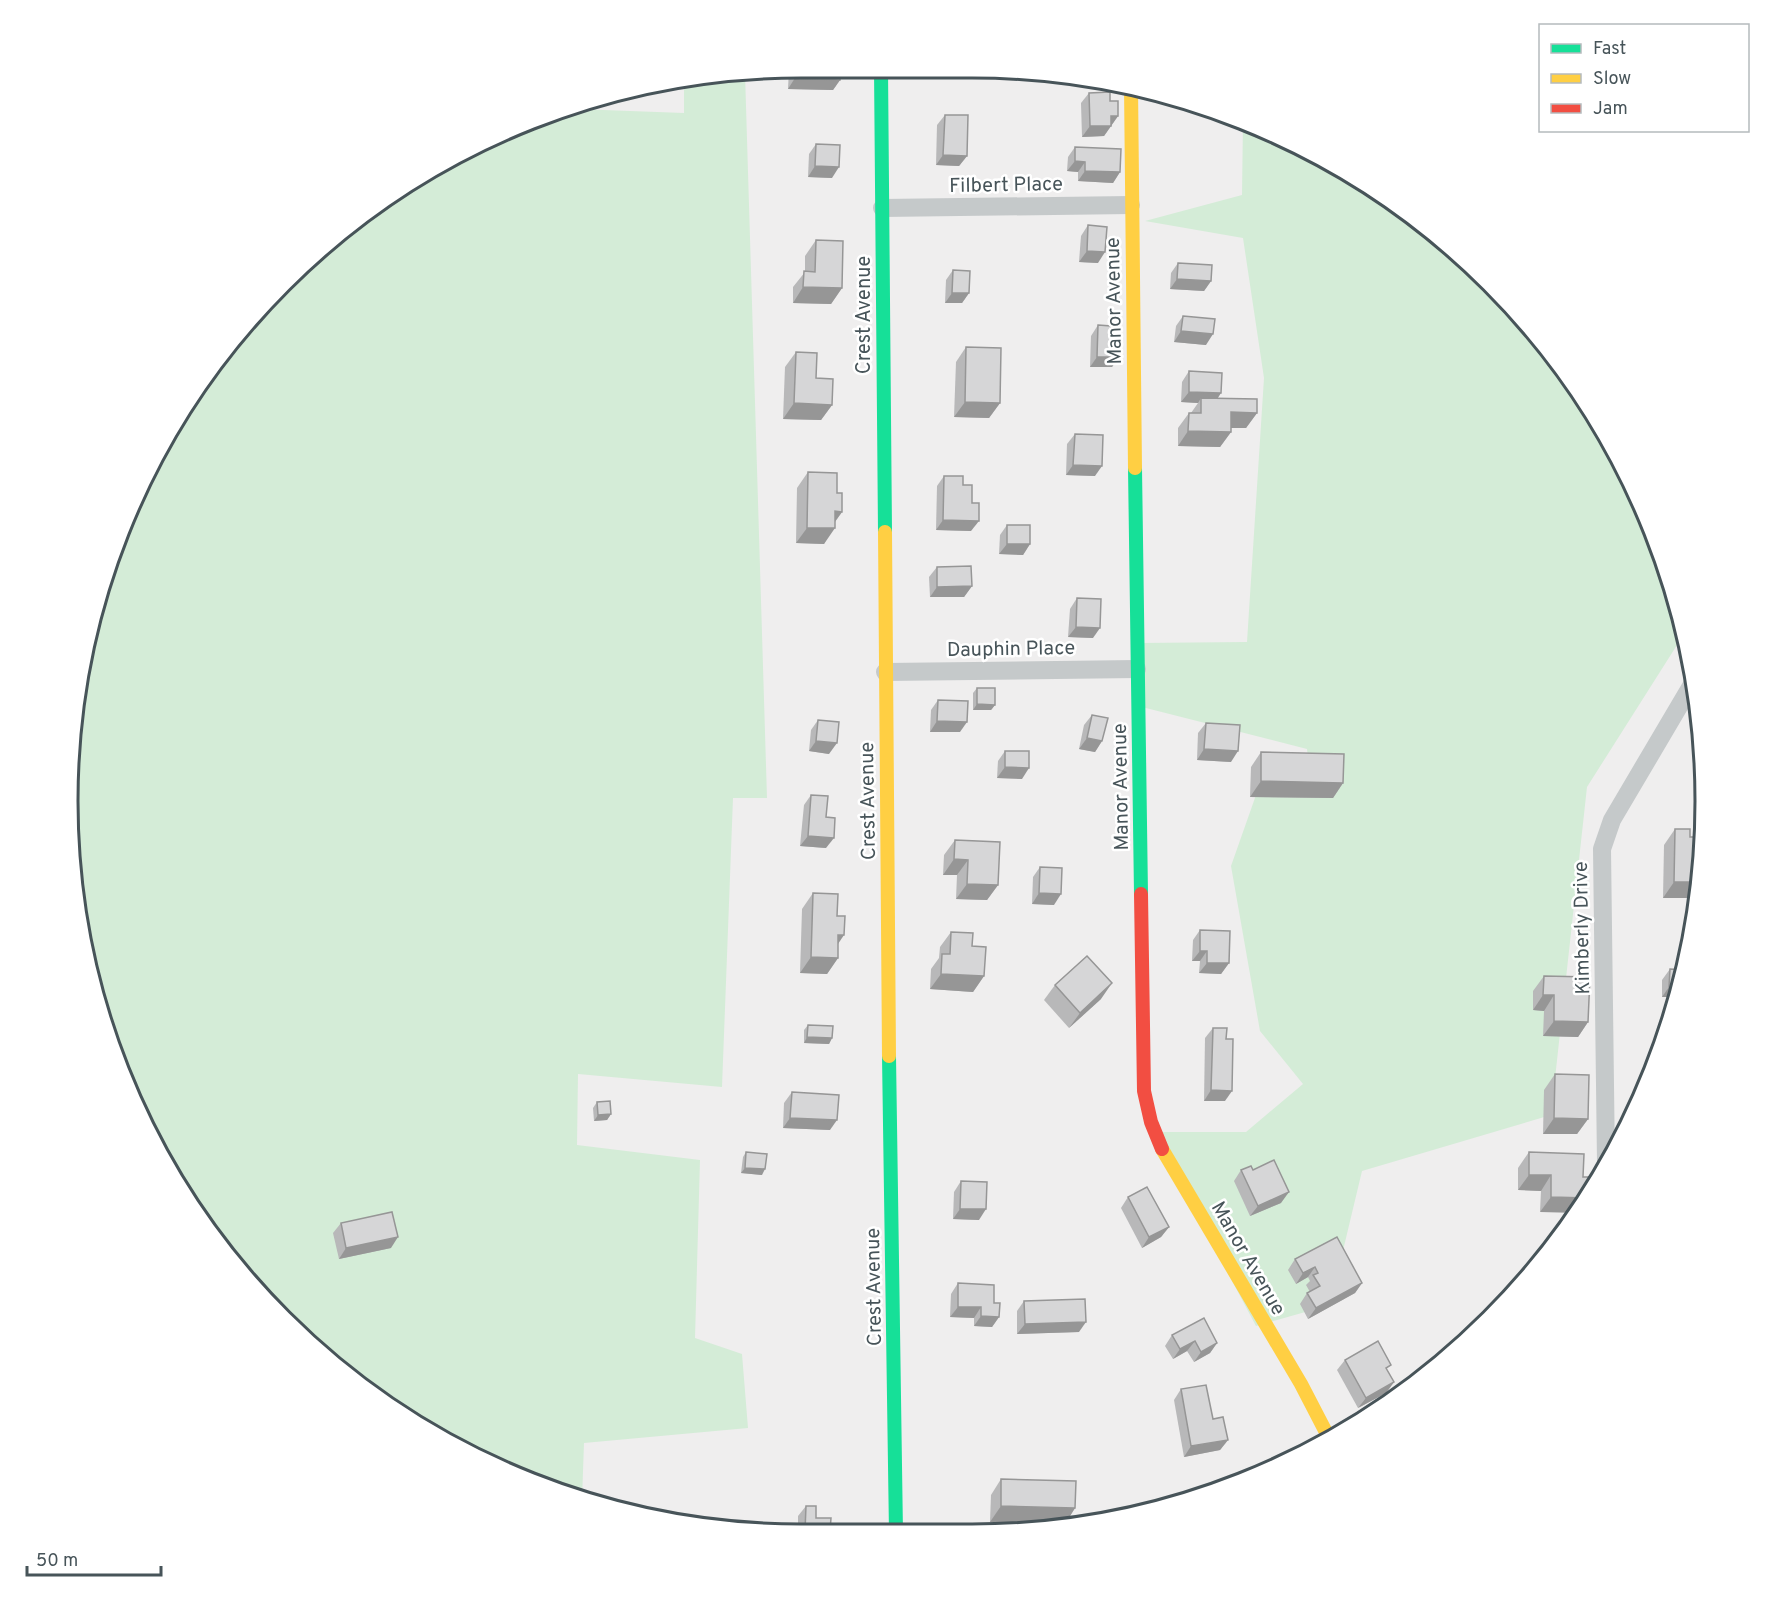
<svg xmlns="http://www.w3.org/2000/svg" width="1773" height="1602" viewBox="0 0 1773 1602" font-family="Overpass,sans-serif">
  <rect width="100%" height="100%" fill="#efeeee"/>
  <!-- green -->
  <g fill="#d4ecd7">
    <polygon points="745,73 767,798 733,798 722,1087 578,1074 577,1145 700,1160 695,1338 742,1354 748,1428 584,1443 582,1500 566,1496 435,1436 318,1353 219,1247 143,1125 82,944 68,801 82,658 143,477 219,354 354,219 477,143 576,109 684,113 684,79"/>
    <polygon points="1243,120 1252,123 1379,191 1490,282 1582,393 1650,520 1684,634 1587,787 1551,1115 1362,1171 1330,1305 1256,1326 1153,1132 1246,1132 1303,1084 1260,1031 1231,866 1262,778 1310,775 1307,749 1138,706 1138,643 1247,642 1264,378 1243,238 1145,221 1242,195"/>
  </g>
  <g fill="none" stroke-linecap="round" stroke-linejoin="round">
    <!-- street -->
    <g stroke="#c5c9ca" stroke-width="18">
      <polyline points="882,208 1131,205"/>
      <polyline points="885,672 1137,669"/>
      <polyline points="1606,1163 1602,849 1612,820 1694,681"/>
    </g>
    <!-- fast -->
    <g stroke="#16e098" stroke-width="14">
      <polyline points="881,68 885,532"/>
      <polyline points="1135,468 1141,894"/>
      <polyline points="889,1056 896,1533"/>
    </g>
    <!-- slow -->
    <g stroke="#ffcf43" stroke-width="14">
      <polyline points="1131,86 1135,468"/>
      <polyline points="885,532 889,1056"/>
      <polyline points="1162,1149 1301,1384 1329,1438"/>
    </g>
    <!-- jam -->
    <polyline stroke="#f24e42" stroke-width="14" points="1141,894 1144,1091 1151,1122 1162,1149"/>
  </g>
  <!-- wall -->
  <g fill="#b8b8b9">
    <polygon points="801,68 840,80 833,90 788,89 789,69"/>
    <polygon points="1089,93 1110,101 1118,116 1104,136 1082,137 1081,103"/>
    <polygon points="1195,106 1218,113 1217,114 1195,113"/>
    <polygon points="945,115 967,156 959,166 936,165 937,125"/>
    <polygon points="816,144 832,178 808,177 809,154"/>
    <polygon points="1075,147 1120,172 1113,183 1078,181 1078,172 1067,171 1068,157"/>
    <polygon points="1088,225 1098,263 1079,262 1081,236"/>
    <polygon points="816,240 842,288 831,304 793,303 793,287 805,272 805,256"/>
    <polygon points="1178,263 1211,281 1204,291 1170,289 1171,273"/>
    <polygon points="953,270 969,293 962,303 945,303 946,280"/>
    <polygon points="1183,316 1206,345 1174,342 1176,326"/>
    <polygon points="1098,325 1111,331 1119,357 1112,367 1090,367 1091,336"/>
    <polygon points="966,347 1000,403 989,418 954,417 956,362"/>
    <polygon points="796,352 816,378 832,405 821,420 783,419 785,367"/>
    <polygon points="1189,371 1218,398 1257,413 1246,428 1231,428 1231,432 1220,447 1178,446 1178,428 1189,413 1191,413 1198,403 1181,402 1182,382"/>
    <polygon points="1075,434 1095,476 1066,475 1067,444"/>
    <polygon points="808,472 837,493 842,512 835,522 824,544 796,543 797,488"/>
    <polygon points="944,476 963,485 971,531 936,530 937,486"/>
    <polygon points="1007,525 1030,544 1023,555 999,554 1000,535"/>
    <polygon points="937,567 972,586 964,597 930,597 929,577"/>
    <polygon points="1077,598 1093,638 1068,637 1070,609"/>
    <polygon points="977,688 995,705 991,710 973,710 973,693"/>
    <polygon points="938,700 960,732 930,732 931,710"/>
    <polygon points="1092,715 1102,741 1095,752 1079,749 1084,725"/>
    <polygon points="818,720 829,754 809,751 811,730"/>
    <polygon points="1206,723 1231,762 1197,760 1198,733"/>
    <polygon points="1005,751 1022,779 997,778 998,761"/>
    <polygon points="1261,752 1343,783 1333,798 1250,797 1251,767"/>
    <polygon points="811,795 826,817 826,848 800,846 804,805"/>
    <polygon points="1675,829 1690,837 1696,898 1663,898 1664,845"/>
    <polygon points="955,840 998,885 987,900 956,899 957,875 943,875 944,855"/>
    <polygon points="1040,867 1054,905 1032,904 1033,877"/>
    <polygon points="813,893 837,916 838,958 827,974 800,973 802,909"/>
    <polygon points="1200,930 1229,963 1221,974 1199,973 1200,961 1192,961 1193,940"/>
    <polygon points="951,932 972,946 984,976 973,992 930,989 931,969 939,958 940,947"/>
    <polygon points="1670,969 1684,970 1671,1012 1671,997 1662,997 1662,980"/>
    <polygon points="1544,976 1588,1022 1578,1037 1543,1036 1544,1011 1533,1010 1533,991"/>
    <polygon points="1055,985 1101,999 1069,1028 1044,1000"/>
    <polygon points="808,1025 832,1038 829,1044 804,1043 804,1030"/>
    <polygon points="1213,1028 1226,1039 1225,1101 1204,1101 1205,1038"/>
    <polygon points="1555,1074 1588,1119 1577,1134 1543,1134 1544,1090"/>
    <polygon points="792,1092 830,1130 783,1128 784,1103"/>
    <polygon points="597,1102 611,1114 607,1120 594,1121 593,1108"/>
    <polygon points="746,1152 762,1175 741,1173 743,1157"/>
    <polygon points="1529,1152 1583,1177 1540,1212 1541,1191 1518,1190 1518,1168"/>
    <polygon points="1241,1170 1281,1203 1250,1216 1234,1181"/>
    <polygon points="961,1181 979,1220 953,1219 954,1192"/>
    <polygon points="1128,1197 1169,1227 1161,1237 1142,1248 1121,1208"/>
    <polygon points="341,1223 391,1248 339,1259 333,1233"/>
    <polygon points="1552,1242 1554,1243 1544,1254 1544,1253"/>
    <polygon points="1295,1259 1362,1283 1355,1293 1308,1319 1300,1304 1307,1293 1310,1292 1306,1285 1310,1281 1308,1277 1296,1284 1288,1270"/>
    <polygon points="958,1283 994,1303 999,1317 992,1327 974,1326 974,1318 950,1317 951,1294"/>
    <polygon points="1024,1301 1079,1332 1017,1334 1017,1311"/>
    <polygon points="1172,1335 1217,1343 1210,1353 1194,1362 1187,1351 1173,1359 1165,1346"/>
    <polygon points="1345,1360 1394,1382 1386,1393 1358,1408 1337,1370"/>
    <polygon points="1181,1389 1213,1419 1228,1440 1220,1450 1184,1457 1174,1400"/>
    <polygon points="1001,1479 1075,1508 1065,1524 990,1522 991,1495"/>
    <polygon points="806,1506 816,1518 830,1531 798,1530 798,1516"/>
  </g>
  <!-- shaded-wall -->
  <g fill="#969696">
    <polygon points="795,78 840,80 833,90 788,89"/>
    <polygon points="1199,107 1218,113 1217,114 1195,113"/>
    <polygon points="1111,116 1118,116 1104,136 1082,137 1090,126"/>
    <polygon points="943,155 967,156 959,166 936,165"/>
    <polygon points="1075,161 1085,162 1078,172 1067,171"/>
    <polygon points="815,166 839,167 832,178 808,177"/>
    <polygon points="1085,171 1120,172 1113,183 1078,181"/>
    <polygon points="1087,251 1105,252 1098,263 1079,262"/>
    <polygon points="1177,279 1211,281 1204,291 1170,289"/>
    <polygon points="803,287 842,288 831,304 793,303"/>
    <polygon points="952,293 969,293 962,303 945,303"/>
    <polygon points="1181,331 1213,334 1206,345 1174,342"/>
    <polygon points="1097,357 1119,357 1112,367 1090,367"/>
    <polygon points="1189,392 1221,393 1214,404 1201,398 1198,403 1181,402"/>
    <polygon points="965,402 1000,403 989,418 954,417"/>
    <polygon points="794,403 832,405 821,420 783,419"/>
    <polygon points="1231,412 1257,413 1246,428 1220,428"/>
    <polygon points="1188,431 1231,432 1220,447 1178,446"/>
    <polygon points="1073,465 1102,466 1095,476 1066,475"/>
    <polygon points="835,511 842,512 831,527"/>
    <polygon points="943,520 979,521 971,531 936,530"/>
    <polygon points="807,528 835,528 824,544 796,543"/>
    <polygon points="1007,544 1030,544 1023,555 999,554"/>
    <polygon points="972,586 964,597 930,597 937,587"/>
    <polygon points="1076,627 1100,628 1093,638 1068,637"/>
    <polygon points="977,704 995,705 991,710 973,710"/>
    <polygon points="937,721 967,722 960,732 930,732"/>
    <polygon points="1087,738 1102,741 1095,752 1079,749"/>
    <polygon points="816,741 837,743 829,754 809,751"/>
    <polygon points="1204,749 1238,751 1231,762 1197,760"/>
    <polygon points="1005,767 1029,768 1022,779 997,778"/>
    <polygon points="1261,781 1343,783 1333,798 1250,797"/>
    <polygon points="808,836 834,838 826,848 800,846"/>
    <polygon points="954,859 968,860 957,875 943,875"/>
    <polygon points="1674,882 1698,882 1696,898 1663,898"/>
    <polygon points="967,884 998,885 987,900 956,899"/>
    <polygon points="1039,893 1061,894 1054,905 1032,904"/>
    <polygon points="838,935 844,935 834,950"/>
    <polygon points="1200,951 1207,951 1200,961 1192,961"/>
    <polygon points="811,957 838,958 827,974 800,973"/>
    <polygon points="1207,963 1229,963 1221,974 1199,973"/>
    <polygon points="941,974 984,976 973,992 930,989"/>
    <polygon points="1112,983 1101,999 1069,1028 1080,1013"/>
    <polygon points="1669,987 1678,987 1671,997 1662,997"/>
    <polygon points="1543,995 1554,995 1544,1011 1533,1010"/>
    <polygon points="1554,1021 1588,1022 1578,1037 1543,1036"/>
    <polygon points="807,1037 832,1038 829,1044 804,1043"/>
    <polygon points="1211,1090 1232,1091 1225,1101 1204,1101"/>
    <polygon points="611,1114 607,1120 594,1121 598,1115"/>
    <polygon points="790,1118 837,1120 830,1130 783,1128"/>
    <polygon points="1554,1118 1588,1119 1577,1134 1543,1134"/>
    <polygon points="745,1168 765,1169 762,1175 741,1173"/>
    <polygon points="1529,1175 1551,1175 1541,1191 1518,1190"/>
    <polygon points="1289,1192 1281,1203 1250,1216 1258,1206"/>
    <polygon points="1551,1197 1588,1198 1582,1208 1578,1213 1540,1212"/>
    <polygon points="960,1209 986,1209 979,1220 953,1219"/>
    <polygon points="1169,1227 1161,1237 1142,1248 1149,1237"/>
    <polygon points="398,1237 391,1248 339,1259 346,1248"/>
    <polygon points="1315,1267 1308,1277 1296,1284 1303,1273"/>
    <polygon points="1362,1283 1355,1293 1308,1319 1316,1308"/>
    <polygon points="958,1307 981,1307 974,1318 950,1317"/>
    <polygon points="981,1316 999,1317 992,1327 974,1326"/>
    <polygon points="1086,1322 1079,1332 1017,1334 1025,1324"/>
    <polygon points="1195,1341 1187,1351 1173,1359 1180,1349"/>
    <polygon points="1217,1343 1210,1353 1194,1362 1201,1352"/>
    <polygon points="1394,1382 1386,1393 1358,1408 1366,1398"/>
    <polygon points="1228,1440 1220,1450 1184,1457 1191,1446"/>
    <polygon points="1001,1506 1075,1508 1065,1524 990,1522"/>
  </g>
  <!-- building -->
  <g fill="#d6d6d7" stroke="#969696" stroke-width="1.5">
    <polygon points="795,68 840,68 840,80 795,78"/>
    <polygon points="1110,92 1110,101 1118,101 1118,116 1111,116 1111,126 1090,126 1089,93"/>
    <polygon points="945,115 968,115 967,156 943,155"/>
    <polygon points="816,144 840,145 839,167 815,166"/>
    <polygon points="1075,147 1121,149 1120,172 1085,171 1085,162 1075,161"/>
    <polygon points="1088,225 1107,227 1105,252 1087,251"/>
    <polygon points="816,240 843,241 842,288 803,287 804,271 815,272"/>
    <polygon points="1178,263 1212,265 1211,281 1177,279"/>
    <polygon points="953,270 970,271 969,293 952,293"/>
    <polygon points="1183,316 1215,319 1213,334 1181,331"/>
    <polygon points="1098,325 1111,326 1111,331 1119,330 1119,357 1097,357"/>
    <polygon points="966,347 1001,348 1000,403 965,402"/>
    <polygon points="796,352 817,353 816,378 833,379 832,405 794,403"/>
    <polygon points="1189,371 1222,373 1221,393 1189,392"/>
    <polygon points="1201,398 1257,399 1257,413 1231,412 1231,432 1188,431 1189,413 1201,413"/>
    <polygon points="1075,434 1103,435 1102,466 1073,465"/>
    <polygon points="808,472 837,473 837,493 842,493 842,512 835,511 835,528 807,528"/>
    <polygon points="944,476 963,476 963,485 972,485 972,503 979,503 979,521 943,520"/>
    <rect x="1007" y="525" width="23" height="19"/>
    <polygon points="971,566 972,586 937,587 937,567"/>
    <polygon points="1077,598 1101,599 1100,628 1076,627"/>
    <polygon points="977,688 995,688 995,705 977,704"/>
    <polygon points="938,700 968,701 967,722 937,721"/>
    <polygon points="1092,715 1108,718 1102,741 1087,738"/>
    <polygon points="818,720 839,722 837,743 816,741"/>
    <polygon points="1206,723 1240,725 1238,751 1204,749"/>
    <polygon points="1005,751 1029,751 1029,768 1005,767"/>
    <polygon points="1261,752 1344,754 1343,783 1261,781"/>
    <polygon points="811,795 828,796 826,817 835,818 834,838 808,836"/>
    <polygon points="1675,829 1690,829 1690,837 1702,837 1698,882 1674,882"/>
    <polygon points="955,840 1000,842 998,885 967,884 968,860 954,859"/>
    <polygon points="1040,867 1062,868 1061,894 1039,893"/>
    <polygon points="813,893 838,894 837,916 845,916 844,935 838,935 838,958 811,957"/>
    <polygon points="1200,930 1230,931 1229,963 1207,963 1207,951 1200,951"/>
    <polygon points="951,932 973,933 972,946 986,947 984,976 941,974 942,954 950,954"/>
    <polygon points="1087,956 1112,983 1080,1013 1055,985"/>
    <polygon points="1670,969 1684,970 1678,987 1669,987"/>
    <polygon points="1544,976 1590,977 1588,1022 1554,1021 1554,995 1543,995"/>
    <polygon points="808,1025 833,1026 832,1038 807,1037"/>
    <polygon points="1213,1028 1227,1028 1226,1039 1233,1039 1232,1091 1211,1090"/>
    <polygon points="1555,1074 1589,1075 1588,1119 1554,1118"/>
    <polygon points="792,1092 839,1095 837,1120 790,1118"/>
    <polygon points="610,1101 611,1114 598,1115 597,1102"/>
    <polygon points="746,1152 767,1154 765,1169 745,1168"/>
    <polygon points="1529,1152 1584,1154 1583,1177 1597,1177 1596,1181 1588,1198 1551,1197 1551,1175 1529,1175"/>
    <polygon points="1274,1160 1289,1192 1258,1206 1241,1170 1251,1166 1253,1170"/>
    <polygon points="961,1181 987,1182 986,1209 960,1209"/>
    <polygon points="1147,1187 1169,1227 1149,1237 1128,1197"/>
    <polygon points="392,1212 398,1237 346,1248 341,1223"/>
    <polygon points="1337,1237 1362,1283 1316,1308 1307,1293 1320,1286 1313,1275 1318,1273 1315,1267 1303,1273 1295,1259"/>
    <polygon points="958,1283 994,1285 994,1303 1000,1303 999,1317 981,1316 981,1307 958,1307"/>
    <polygon points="1085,1299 1086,1322 1025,1324 1024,1301"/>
    <polygon points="1204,1318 1217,1343 1201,1352 1195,1341 1180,1349 1172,1335"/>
    <polygon points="1378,1341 1391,1365 1386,1368 1394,1382 1366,1398 1345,1360"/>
    <polygon points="1206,1385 1213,1419 1223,1417 1228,1440 1191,1446 1181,1389"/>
    <polygon points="1001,1479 1076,1481 1075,1508 1001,1506"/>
    <polygon points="806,1506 816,1506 816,1518 831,1518 830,1531 805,1531"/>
  </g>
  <g text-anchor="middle" stroke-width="5" stroke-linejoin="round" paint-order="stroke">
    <!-- street labels -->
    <g font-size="20" fill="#475459" stroke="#fff">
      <text transform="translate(1006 184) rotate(-1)" y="7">Filbert Place</text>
      <text transform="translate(1113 301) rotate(-91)" y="7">Manor Avenue</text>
      <text transform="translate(863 315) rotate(-90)" y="7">Crest Avenue</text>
      <text transform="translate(1011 648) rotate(-1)" y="7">Dauphin Place</text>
      <text transform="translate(1120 787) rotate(-91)" y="7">Manor Avenue</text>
      <text transform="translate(867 801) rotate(-91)" y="7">Crest Avenue</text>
      <text transform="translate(1581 928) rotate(-91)" y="7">Kimberly Drive</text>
      <text transform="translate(1249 1258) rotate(60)" y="7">Manor Avenue</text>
      <text transform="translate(873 1287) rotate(-91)" y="7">Crest Avenue</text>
    </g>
  </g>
  <!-- crop -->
  <path d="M0 0H1773V1602H0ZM801 78H972A723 723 0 0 1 1695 801V801A723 723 0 0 1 972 1524H801A723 723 0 0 1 78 801V801A723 723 0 0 1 801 78Z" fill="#fff" fill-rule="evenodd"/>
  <path fill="none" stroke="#475459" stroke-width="3" d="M801 78H972A723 723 0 0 1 1695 801V801A723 723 0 0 1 972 1524H801A723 723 0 0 1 78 801V801A723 723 0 0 1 801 78Z"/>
  <!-- legend -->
  <rect x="1539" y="24" width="210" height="108" fill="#ffffff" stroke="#b5bbbd" stroke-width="1.5"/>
  <rect x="1551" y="44" width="30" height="9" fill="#16e098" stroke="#b5bbbd" stroke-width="1.5"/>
  <text x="1593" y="54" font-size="18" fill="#475459">Fast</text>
  <rect x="1551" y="74" width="30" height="9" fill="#ffcf43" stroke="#b5bbbd" stroke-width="1.5"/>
  <text x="1593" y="84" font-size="18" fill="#475459">Slow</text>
  <rect x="1551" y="104" width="30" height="9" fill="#f24e42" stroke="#b5bbbd" stroke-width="1.5"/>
  <text x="1593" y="114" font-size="18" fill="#475459">Jam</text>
  <!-- scale -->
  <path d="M27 1566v9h134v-9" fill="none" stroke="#475459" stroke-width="3"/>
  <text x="36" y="1566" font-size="18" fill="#475459" stroke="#ffffff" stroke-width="4.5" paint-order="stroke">50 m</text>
</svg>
